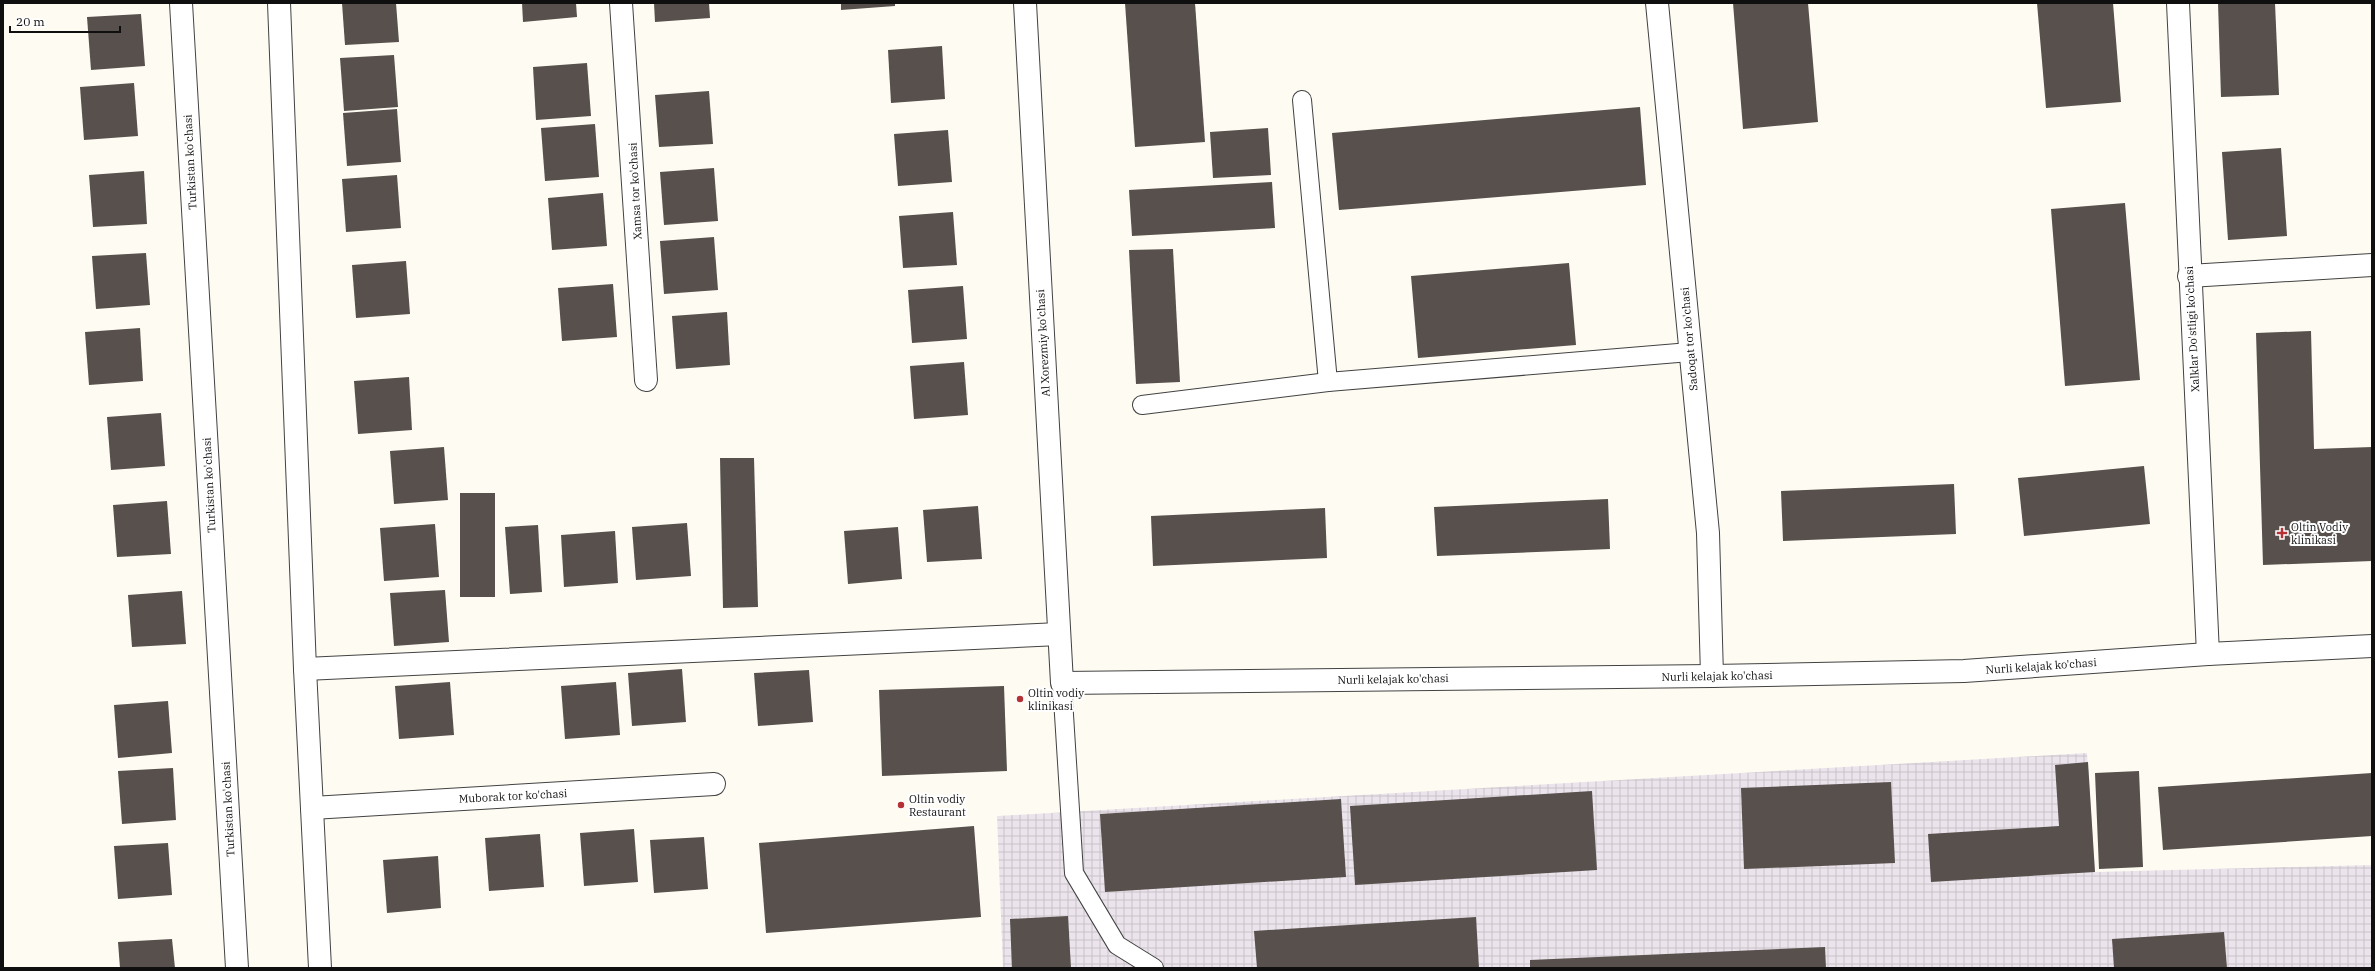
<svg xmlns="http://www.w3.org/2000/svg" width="2375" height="971" viewBox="0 0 2375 971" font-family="'IBM Plex Serif',serif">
  <defs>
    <pattern id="industrial-grid" width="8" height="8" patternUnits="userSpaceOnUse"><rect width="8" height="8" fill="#ece4ec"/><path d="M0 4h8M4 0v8" fill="none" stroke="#c9c2c9"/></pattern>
  </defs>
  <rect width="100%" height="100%" fill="#fefcf2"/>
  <!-- industrial -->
  <polygon fill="url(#industrial-grid)" points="2087,753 2095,872 2372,865 2372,968 1003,968 997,816"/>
  <!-- building -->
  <g fill="#57504c">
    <polygon points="342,3 396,3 399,42 345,45"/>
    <polygon points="522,3 576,3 577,17 523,22"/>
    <polygon points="654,3 709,3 710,18 655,22"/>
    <polygon points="841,3 895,3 895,6 841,10"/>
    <polygon points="1125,3 1195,3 1205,142 1135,147"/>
    <polygon points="1733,3 1808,3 1818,122 1743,129"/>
    <polygon points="2037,3 2113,3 2121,102 2046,108"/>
    <polygon points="2218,3 2275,3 2279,95 2221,97"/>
    <polygon points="141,14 145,66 91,70 87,17"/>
    <polygon points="942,46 945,99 891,103 888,50"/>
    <polygon points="394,55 398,107 344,111 340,58"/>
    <polygon points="587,63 591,116 536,120 533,67"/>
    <polygon points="134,83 138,136 84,140 80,87"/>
    <polygon points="709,91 713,144 659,147 655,95"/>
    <polygon points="1640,107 1646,185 1339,210 1332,133"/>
    <polygon points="397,109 401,162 347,166 343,113"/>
    <polygon points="595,124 599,177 545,181 541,128"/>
    <polygon points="1268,128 1271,175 1213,178 1210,132"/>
    <polygon points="948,130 952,182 898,186 894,134"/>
    <polygon points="2281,148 2287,236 2228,240 2222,152"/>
    <polygon points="714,168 718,221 664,225 660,172"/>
    <polygon points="144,171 147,224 93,227 89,175"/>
    <polygon points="397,175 401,228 346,232 342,179"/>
    <polygon points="1272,182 1275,228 1132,236 1129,190"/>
    <polygon points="603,193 607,246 552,250 548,198"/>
    <polygon points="2125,203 2140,380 2065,386 2051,209"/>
    <polygon points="953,212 957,265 903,268 899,216"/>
    <polygon points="714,237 718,290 664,294 660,241"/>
    <polygon points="1173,249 1180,382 1136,384 1129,250"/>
    <polygon points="146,253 150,305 96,309 92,256"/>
    <polygon points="406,261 410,314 356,318 352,265"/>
    <polygon points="1569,263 1576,345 1418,358 1411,276"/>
    <polygon points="613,284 617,337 562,341 558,288"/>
    <polygon points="963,286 967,339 912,343 908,290"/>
    <polygon points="727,312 730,365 676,369 672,316"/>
    <polygon points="140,328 143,381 89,385 85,332"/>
    <polygon points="2311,331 2314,449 2372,447 2372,561 2263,565 2256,333"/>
    <polygon points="964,362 968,415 914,419 910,366"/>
    <polygon points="409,377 412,430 358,434 354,381"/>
    <polygon points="161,413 165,466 111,470 107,417"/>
    <polygon points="444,447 448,500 394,504 390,451"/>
    <polygon points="720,458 754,458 758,607 723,608"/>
    <polygon points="2144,466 2150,524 2024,536 2018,478"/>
    <polygon points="1954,484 1956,534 1783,541 1781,491"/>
    <rect x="460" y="493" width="35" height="104"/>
    <polygon points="1608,499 1610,549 1437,556 1434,507"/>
    <polygon points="167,501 171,554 117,557 113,505"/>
    <polygon points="978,506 982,559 927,562 923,510"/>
    <polygon points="1325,508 1327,558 1153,566 1151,516"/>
    <polygon points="687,523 691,576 636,580 632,527"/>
    <polygon points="435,524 439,577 384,581 380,528"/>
    <polygon points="538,525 542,592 510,594 505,527"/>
    <polygon points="898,527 902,579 848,584 844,531"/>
    <polygon points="615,531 618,583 564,587 561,535"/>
    <polygon points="445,590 449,642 394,646 390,593"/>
    <polygon points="182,591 186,644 132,647 128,595"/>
    <polygon points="682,669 686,722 632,726 628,673"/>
    <polygon points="809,670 813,722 758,726 754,673"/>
    <polygon points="450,682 454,735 399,739 395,686"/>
    <polygon points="616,682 620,735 565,739 561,686"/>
    <polygon points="1004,686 1007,771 882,776 879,690"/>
    <polygon points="168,701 172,753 118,758 114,705"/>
    <polygon points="2088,762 2095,872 1931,882 1928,834 2059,826 2055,765"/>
    <polygon points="173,768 176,820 122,824 118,771"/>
    <polygon points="2139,771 2143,867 2099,869 2095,773"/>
    <polygon points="2372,773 2372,836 2163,850 2158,787"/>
    <polygon points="1891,782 1895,863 1744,869 1741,788"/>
    <polygon points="1592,791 1597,870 1355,885 1350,806"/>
    <polygon points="1341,799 1346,877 1105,892 1100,814"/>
    <polygon points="974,826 981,917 766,933 759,843"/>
    <polygon points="634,829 638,882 584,886 580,833"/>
    <polygon points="540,834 544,887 489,891 485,838"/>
    <polygon points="704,837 708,889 654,893 650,840"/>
    <polygon points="168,843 172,895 118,899 114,846"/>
    <polygon points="438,856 441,908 387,913 383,860"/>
    <polygon points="1068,916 1071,968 1012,968 1010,919"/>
    <polygon points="1476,917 1479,968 1257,968 1254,931"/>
    <polygon points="2224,932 2227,968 2114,968 2112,939"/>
    <polygon points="172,939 175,968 120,968 118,942"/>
    <polygon points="1825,947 1826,968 1530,968 1530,960"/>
  </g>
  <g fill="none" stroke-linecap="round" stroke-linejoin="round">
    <!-- service casing -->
    <g stroke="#424242" stroke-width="20">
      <g id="service">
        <polyline points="1302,100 1328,382"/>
        <polyline points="1142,405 1328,382 1690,352"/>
        <polyline points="1062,683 1074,873 1117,945 1154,968"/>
      </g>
    </g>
    <!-- minor casing -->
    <g stroke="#424242" stroke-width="24">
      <g id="minor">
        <polyline points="181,3 237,968"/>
        <polyline points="279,3 305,669 320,968"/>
        <polyline points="621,3 646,380"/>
        <polyline points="1025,3 1062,683 1712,676 1964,671 2208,654 2372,646"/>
        <polyline points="1657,3 1708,533 1712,676"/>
        <polyline points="2178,3 2208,654"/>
        <polyline points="2189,276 2372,265"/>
        <polyline points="305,669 1059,634"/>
        <polyline points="312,808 714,784"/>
      </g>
    </g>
    <!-- service -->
    <use href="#service" stroke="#fff" stroke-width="18"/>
    <!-- minor -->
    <use href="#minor" stroke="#fff" stroke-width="22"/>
  </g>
  <!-- markers -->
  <g fill="#b43135" stroke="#fff" stroke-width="1.5">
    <path d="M2280 527h4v4h4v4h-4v4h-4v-4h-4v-4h4z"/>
    <circle cx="1020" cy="699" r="4"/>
    <circle cx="901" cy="805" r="4"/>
  </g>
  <g text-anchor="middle" stroke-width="4" stroke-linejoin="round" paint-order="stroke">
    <!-- street labels -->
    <g font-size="11" fill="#0f0f0f" stroke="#fff">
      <text transform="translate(190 162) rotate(-93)" y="4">Turkistan ko'chasi</text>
      <text transform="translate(635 191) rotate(-93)" y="4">Xamsa tor ko'chasi</text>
      <text transform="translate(2192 329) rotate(-93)" y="4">Xalklar Do'stligi ko'chasi</text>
      <text transform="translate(1689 339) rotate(-95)" y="4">Sadoqat tor ko'chasi</text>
      <text transform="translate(1043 343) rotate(-93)" y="4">Al Xorezmiy ko'chasi</text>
      <text transform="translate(209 485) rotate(-93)" y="4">Turkistan ko'chasi</text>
      <text transform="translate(2041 666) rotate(-4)" y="4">Nurli kelajak ko'chasi</text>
      <text transform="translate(1717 676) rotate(-1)" y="4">Nurli kelajak ko'chasi</text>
      <text transform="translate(1393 679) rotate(-1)" y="4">Nurli kelajak ko'chasi</text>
      <text transform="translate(513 796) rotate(-3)" y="4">Muborak tor ko'chasi</text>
      <text transform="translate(228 809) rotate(-93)" y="4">Turkistan ko'chasi</text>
    </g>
    <!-- poi labels -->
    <g font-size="11" fill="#0f0f0f" stroke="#fff" text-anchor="start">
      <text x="2291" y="531">Oltin Vodiy<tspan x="2291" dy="13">klinikasi</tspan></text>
      <text x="1028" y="697">Oltin vodiy<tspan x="1028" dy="13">klinikasi</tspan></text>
      <text x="909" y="803">Oltin vodiy<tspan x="909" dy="13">Restaurant</tspan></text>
    </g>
  </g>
  <!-- border -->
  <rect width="2375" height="971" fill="none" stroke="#0f0f0f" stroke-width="8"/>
  <!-- scale -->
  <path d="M10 26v6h110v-6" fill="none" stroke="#0f0f0f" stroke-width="2"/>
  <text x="16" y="26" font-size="12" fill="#0f0f0f" stroke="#ffffff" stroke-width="3" paint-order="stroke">20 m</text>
</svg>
